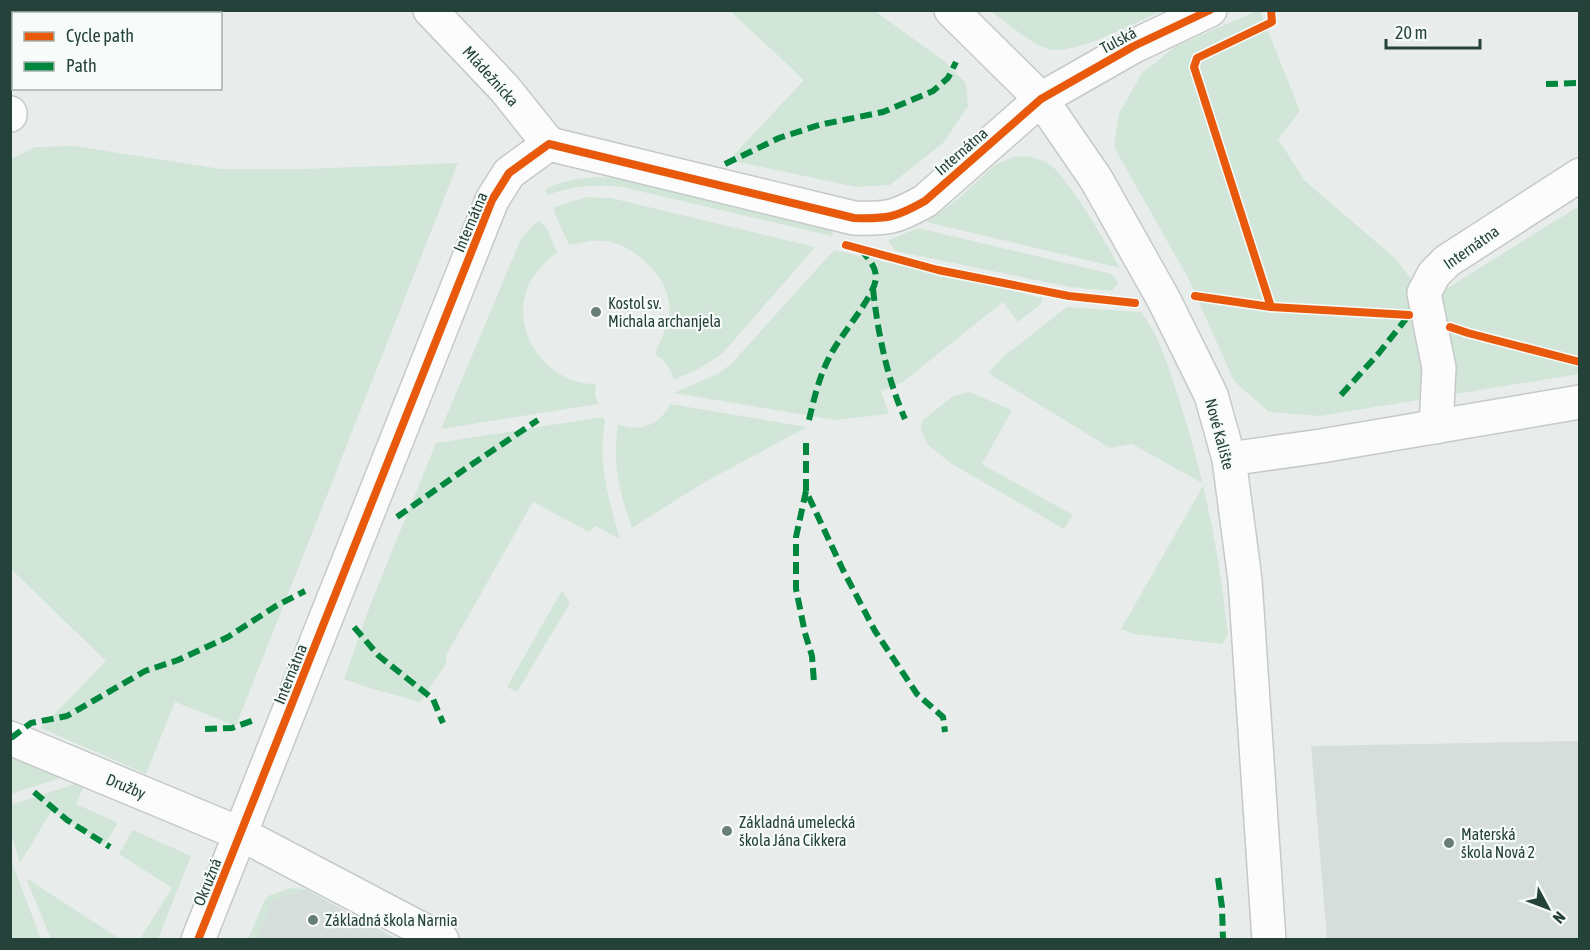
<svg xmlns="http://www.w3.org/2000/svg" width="1590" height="950" viewBox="0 0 1590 950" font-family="'Asap Condensed',sans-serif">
  <rect width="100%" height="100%" fill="#e8edeb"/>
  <!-- built -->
  <g fill="#d6dedb">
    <polygon points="1579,741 1579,939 1327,939 1311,746"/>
    <polygon points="305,889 397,939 256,940 271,901"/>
  </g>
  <!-- green -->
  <g fill="#d1e6d8">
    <polygon points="730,11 875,11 944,61 966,83 968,106 944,142 890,185 856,187 729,160 804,80"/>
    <path d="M990 11H1162C1136 22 1074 56 1048 49 1032 45 1005 21 990 11Z"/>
    <polygon points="1257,11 1260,11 1300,111 1278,139 1305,181 1396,259 1424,296 1430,299 1579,206 1579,374 1320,416 1269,412 1234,381 1188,278 1114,147 1119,113 1142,73 1176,46"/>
    <polygon points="74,146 221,169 303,169 458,163 236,726 175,702 146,774 41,728 106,661 11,569 11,161 13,158 35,147"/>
    <path d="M1026 156C1037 158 1047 161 1055 169 1078 194 1103 238 1120 268L926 222 958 199 995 165 1013 157Z"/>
    <path d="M600 177 624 179 833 229 832 236 622 187C595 184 573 186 547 195L545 190C562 180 579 178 600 177Z"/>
    <path d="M587 197 611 198 815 247 723 353 702 367 674 380C670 368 666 361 655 354 660 341 667 328 669 315 674 281 636 245 605 241 593 239 581 243 569 245L554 212V207Z"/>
    <path d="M539 221 546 227 557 252C544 263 529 277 525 296 514 339 552 386 596 384L595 394 598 404 441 429 521 239 534 224Z"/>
    <polygon points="918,228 1112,274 1118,283 1112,291 1070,287 895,251 888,240"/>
    <polygon points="834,250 1043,298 1040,305 1018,322 1003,302 903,382 881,391 889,414 835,420 674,393 719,373 731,364"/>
    <path d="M1067 307 1141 312C1159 335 1169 368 1178 396 1204 475 1219 552 1228 635L1222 644 1134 634 1121 629 1204 484 1132 444 1110 448 988 373 1004 356Z"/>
    <polygon points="969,392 1012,410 982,464 1073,515 1064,529 949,462 928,445 921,430 922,421 953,396"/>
    <path d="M670 404 807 427 703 483 632 528C619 491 612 463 618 424 640 433 660 425 670 404Z"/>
    <path d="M603 417 605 421C598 463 608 498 620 539L596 526 589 532 533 502 446 655V664L420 702 369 688 344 679 371 603 436 443Z"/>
    <polygon points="562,590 570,603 517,692 507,687"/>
    <polygon points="10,758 24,761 63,777 11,794"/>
    <polygon points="81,782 85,783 76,804 118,823 104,845 52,810 20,863 11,833 10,805"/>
    <polygon points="133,830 191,856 158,939 140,939 172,888 119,854"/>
    <polygon points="10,860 11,860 41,939 11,939"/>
    <polygon points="26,878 120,939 51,939"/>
    <polygon points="291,888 305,889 272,901 256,939 248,939 264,902 268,896"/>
  </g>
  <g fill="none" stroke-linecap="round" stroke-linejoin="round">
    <!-- minor casing -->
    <g stroke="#c5cac8" stroke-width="36">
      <g id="minor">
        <polyline points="430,10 505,89 549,144"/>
        <polyline points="1041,99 1134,46 1210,10"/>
        <polyline points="10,113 10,115"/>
        <polyline points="1436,427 1439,368 1424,293 1434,274 1447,261 1580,175"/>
        <polyline points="1229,459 1321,446 1580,402"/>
        <polyline points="10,738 241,834 442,940"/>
      </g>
    </g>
    <!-- tertiary casing -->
    <g stroke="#c5cac8" stroke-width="36">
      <g id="tertiary">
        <polyline points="951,10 1041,99 1096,179 1164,300 1211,395 1229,459 1245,580 1269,940"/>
        <path d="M198 940 492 200 509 173 549 144 854 218C887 219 895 218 925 201L1041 99"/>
      </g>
    </g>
    <!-- minor -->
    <use href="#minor" stroke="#fcfcfc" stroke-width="33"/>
    <!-- tertiary -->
    <use href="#tertiary" stroke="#fcfcfc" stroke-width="33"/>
    <!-- quiet -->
    <g stroke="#00873e" stroke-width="6" stroke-dasharray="12 6" stroke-linecap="butt">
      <polyline points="1546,84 1580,83"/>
      <polyline points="725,164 779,138 819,125 883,112 933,91 948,78 956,62"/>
      <path d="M873 289C878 334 887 378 905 419"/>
      <polyline points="1341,395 1379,353 1409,315"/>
      <path d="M809 420C814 399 819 377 829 358 839 336 874 298 876 278 876 266 868 258 861 250"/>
      <polyline points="806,443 806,491 843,570 875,631 917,694 943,717 945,732"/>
      <polyline points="806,491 796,537 796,589 805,633 812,656 814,682"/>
      <polyline points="397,517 465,469 538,420"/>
      <polyline points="354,627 379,656 433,699 443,723"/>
      <polyline points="205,729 232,728 254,720"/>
      <polyline points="11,738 31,723 67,716 145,671 178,660 228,637 276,606 305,591"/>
      <polyline points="34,792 67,820 110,847"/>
      <polyline points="1218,878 1222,907 1223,940"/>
    </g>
    <!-- cycleway casing -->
    <g stroke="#f7fbf9" stroke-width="11">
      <g id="cycleway">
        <polyline points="1271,10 1272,22 1197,58 1194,67 1271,307"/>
        <polyline points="846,245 938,270 1069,296 1135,303"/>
        <polyline points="1195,296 1271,307 1409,315"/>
        <polyline points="1450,327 1468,333 1580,362"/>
        <path d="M198 940 492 200 509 173 549 144 854 218C887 219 895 218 925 201L1041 99 1134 46 1210 10"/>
      </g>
    </g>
    <!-- cycleway -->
    <use href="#cycleway" stroke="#e8590c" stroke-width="8"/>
  </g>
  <!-- markers -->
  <g fill="#697e78" stroke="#f7fbf9" stroke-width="2">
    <circle cx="596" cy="312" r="6"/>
    <circle cx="727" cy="831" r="6"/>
    <circle cx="1449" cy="843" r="6"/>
    <circle cx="313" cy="920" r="6"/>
  </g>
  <g text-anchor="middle" stroke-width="4.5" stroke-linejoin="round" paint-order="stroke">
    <!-- street labels -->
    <g font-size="16" fill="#24423a" stroke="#f7fbf9">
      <text transform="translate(1118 40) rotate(-28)" y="6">Tulská</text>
      <text transform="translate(491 76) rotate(48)" y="6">Mládežnícka</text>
      <text transform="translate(961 151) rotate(-41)" y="6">Internátna</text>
      <text transform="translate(470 222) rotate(-67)" y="6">Internátna</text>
      <text transform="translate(1471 247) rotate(-35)" y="6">Internátna</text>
      <text transform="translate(1220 434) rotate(75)" y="6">Nové Kalište</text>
      <text transform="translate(290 674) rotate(-68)" y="6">Internátna</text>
      <text transform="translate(126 786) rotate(23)" y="6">Družby</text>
      <text transform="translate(207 882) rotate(-68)" y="6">Okružná</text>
    </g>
    <!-- poi labels -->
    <g font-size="16" fill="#24423a" stroke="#f7fbf9" text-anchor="start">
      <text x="608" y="309">Kostol sv.<tspan x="608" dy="18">Michala archanjela</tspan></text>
      <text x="739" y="828">Základná umelecká<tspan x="739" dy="18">škola Jána Cikkera</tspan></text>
      <text x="1461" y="840">Materská<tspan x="1461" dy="18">škola Nová 2</tspan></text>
      <text x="325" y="926">Základná škola Narnia</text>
    </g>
  </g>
  <!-- border -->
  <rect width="1590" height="950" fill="none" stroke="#24423a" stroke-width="24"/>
  <!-- legend -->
  <rect x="12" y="12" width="210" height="78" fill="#f7fbf9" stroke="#a3b1ad" stroke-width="1.5"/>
  <rect x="24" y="32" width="30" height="9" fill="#e8590c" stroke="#a3b1ad" stroke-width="1.5"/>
  <text x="66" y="42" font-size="18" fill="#24423a">Cycle path</text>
  <rect x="24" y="62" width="30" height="9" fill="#00873e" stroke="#a3b1ad" stroke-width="1.5"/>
  <text x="66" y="72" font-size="18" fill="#24423a">Path</text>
  <!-- north arrow -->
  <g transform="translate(1548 908) rotate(131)" stroke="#f7fbf9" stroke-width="4.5" paint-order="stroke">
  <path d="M0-4.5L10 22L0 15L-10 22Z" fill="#24423a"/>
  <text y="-9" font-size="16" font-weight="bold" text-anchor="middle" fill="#24423a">N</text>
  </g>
  <!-- scale -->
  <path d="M1386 39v9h94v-9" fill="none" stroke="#24423a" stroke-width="3"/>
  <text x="1395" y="39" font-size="18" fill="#24423a" stroke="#f7fbf9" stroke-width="4.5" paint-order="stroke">20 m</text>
</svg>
